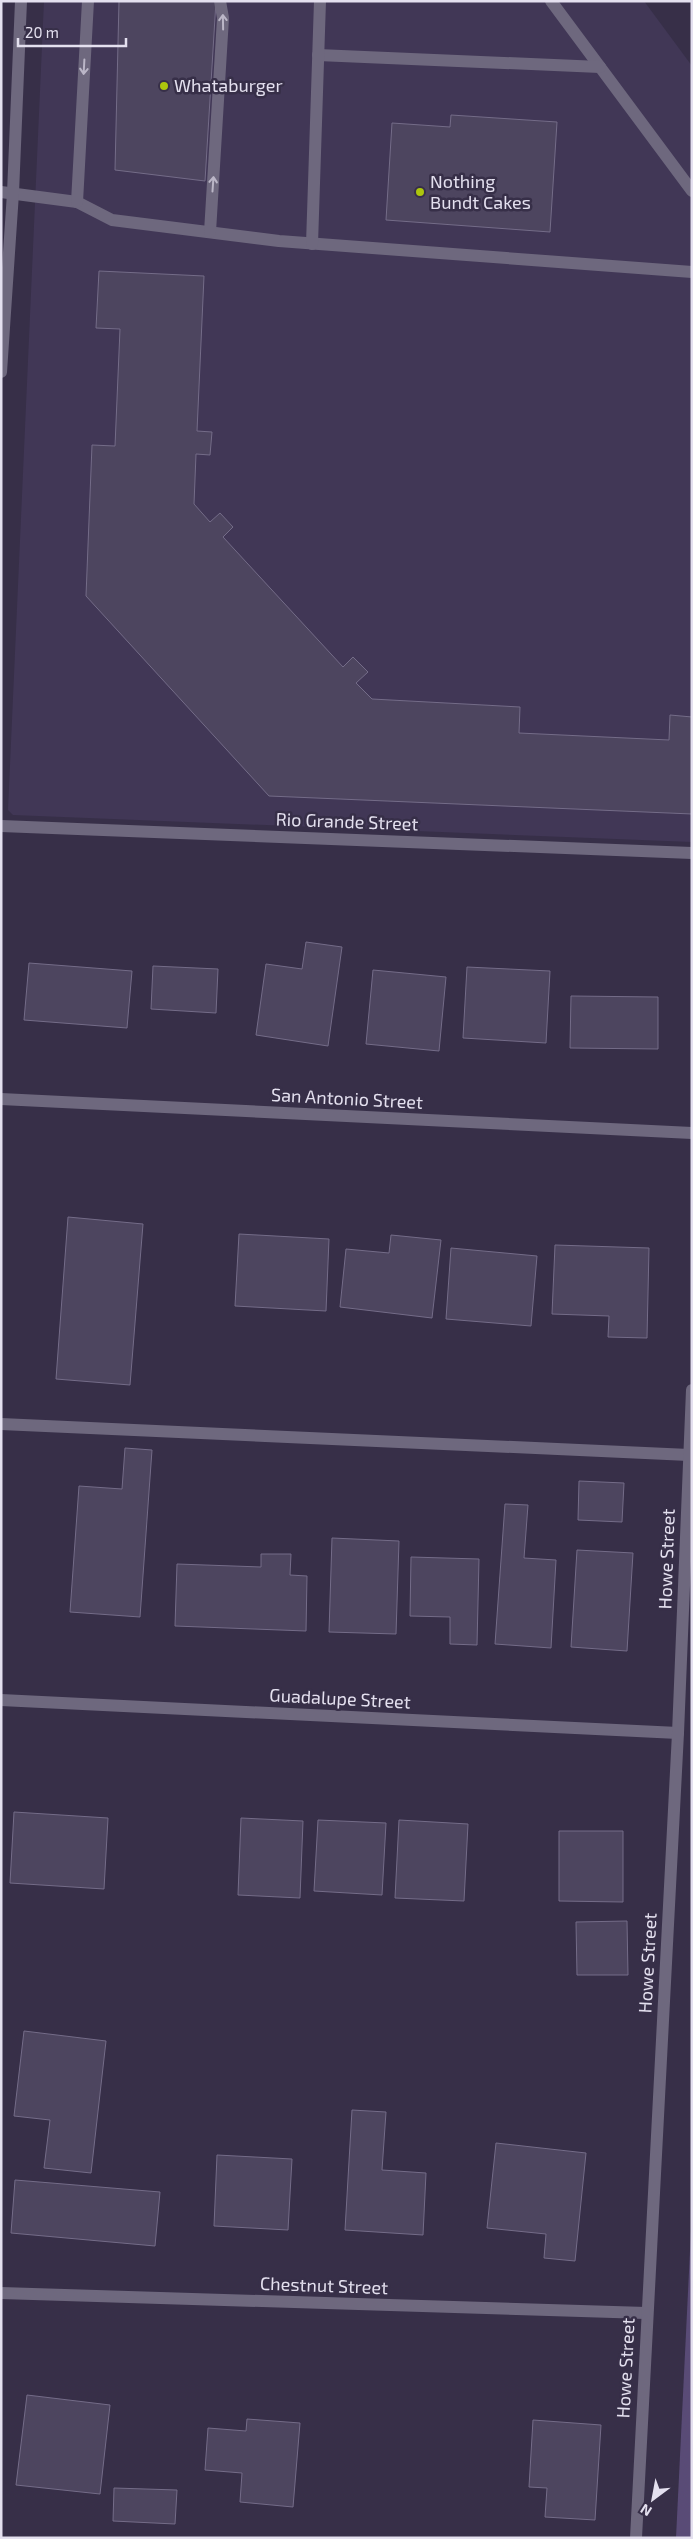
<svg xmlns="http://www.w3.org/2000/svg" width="693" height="2539" viewBox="0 0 693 2539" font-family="'Exo 2',sans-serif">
  <rect width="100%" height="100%" fill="#372f48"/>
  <!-- built -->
  <polygon fill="#413756" points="44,1 644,1 692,66 692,842 13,815 8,810"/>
  <!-- green -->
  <polygon fill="#594b76" points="692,2210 692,2538 676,2538"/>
  <!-- building -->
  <g fill="#4d455f" stroke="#746c88">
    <polygon points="119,1 216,1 205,181 115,170"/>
    <polygon points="451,115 557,122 550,232 386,220 392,123 450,127"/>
    <polygon points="99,271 204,276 197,431 212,432 210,455 196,454 194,504 210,522 220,513 233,527 223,537 343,667 353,657 368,672 356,683 372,699 520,707 519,733 669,740 670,715 692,717 692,814 269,796 86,596 92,445 115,446 120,329 96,328"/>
    <polygon points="306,942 342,947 328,1046 256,1035 266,964 302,969"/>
    <polygon points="29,963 132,971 127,1028 24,1020"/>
    <polygon points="153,966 218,969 216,1013 151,1009"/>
    <polygon points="467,967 550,971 546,1043 463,1038"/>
    <polygon points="373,970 446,977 439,1051 366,1044"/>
    <polygon points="571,996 658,997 658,1049 570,1048"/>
    <polygon points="68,1217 143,1224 130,1385 56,1379"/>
    <polygon points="239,1234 329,1239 326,1311 235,1306"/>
    <polygon points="391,1235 441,1240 432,1318 340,1307 346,1249 389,1253"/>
    <polygon points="555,1245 649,1248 647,1338 608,1337 609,1316 552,1314"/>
    <polygon points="451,1248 537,1256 531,1326 446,1319"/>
    <polygon points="125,1448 152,1450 140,1617 70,1612 79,1486 122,1489"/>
    <polygon points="579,1481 624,1483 622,1522 578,1520"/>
    <polygon points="505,1504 528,1505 524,1558 556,1560 551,1648 495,1644"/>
    <polygon points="332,1538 399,1541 396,1634 329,1632"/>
    <polygon points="577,1550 633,1553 627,1651 571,1647"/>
    <polygon points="261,1554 291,1554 290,1575 307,1576 306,1631 175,1626 177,1564 261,1567"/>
    <polygon points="411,1557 479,1559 477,1645 450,1644 450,1617 410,1616"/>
    <polygon points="14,1812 108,1818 104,1889 10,1883"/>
    <polygon points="241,1818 303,1821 300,1898 238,1895"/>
    <polygon points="318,1820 386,1823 382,1895 314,1891"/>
    <polygon points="399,1820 468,1824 464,1901 395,1898"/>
    <polygon points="559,1831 623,1831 623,1902 559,1901"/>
    <polygon points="627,1921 628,1975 577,1975 576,1922"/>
    <polygon points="24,2031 106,2041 91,2173 44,2168 50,2120 14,2116"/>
    <polygon points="352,2110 386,2112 382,2170 426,2173 423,2235 345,2230"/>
    <polygon points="496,2143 586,2153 575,2261 544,2258 546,2234 487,2228"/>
    <polygon points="217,2155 292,2159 288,2230 214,2226"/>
    <polygon points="15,2180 160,2192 155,2246 11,2233"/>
    <polygon points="27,2395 110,2405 100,2494 16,2485"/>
    <polygon points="247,2419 300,2423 293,2507 240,2502 242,2473 205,2470 208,2428 246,2431"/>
    <polygon points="533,2420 601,2425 595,2520 545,2517 547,2488 529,2487"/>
    <polygon points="114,2488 177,2490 175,2524 113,2521"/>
  </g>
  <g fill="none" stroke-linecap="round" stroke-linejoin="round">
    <!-- service -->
    <g stroke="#6e687e" stroke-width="12">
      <polyline points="551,1 692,191"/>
      <polyline points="318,55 600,67"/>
      <polyline points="1,192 77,202 112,220 279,241 692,272"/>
      <polyline points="77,202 88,1"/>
      <polyline points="210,232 223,18 220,1"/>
      <polyline points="312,244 320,1"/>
      <polyline points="1,1424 689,1455"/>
    </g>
    <!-- minor -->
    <g stroke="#6e687e" stroke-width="12">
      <polyline points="1,372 13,193 21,1"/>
      <polyline points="1,826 692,853"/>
      <polyline points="1,1099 692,1133"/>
      <polyline points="1,1700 678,1733"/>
      <polyline points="1,2293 646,2313"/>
      <polyline points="636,2538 678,1733 692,1390"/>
    </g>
  </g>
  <!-- one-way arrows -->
  <defs><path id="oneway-shaft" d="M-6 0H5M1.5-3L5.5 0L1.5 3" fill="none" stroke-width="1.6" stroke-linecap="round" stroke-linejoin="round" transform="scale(1.25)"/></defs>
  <g stroke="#bbb6c7">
    <use href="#oneway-shaft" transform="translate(223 22) rotate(-91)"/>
    <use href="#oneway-shaft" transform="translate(84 67) rotate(93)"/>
    <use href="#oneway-shaft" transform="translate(213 184) rotate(-86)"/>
  </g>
  <!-- markers -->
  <g fill="#adc60d" stroke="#372f48" stroke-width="2">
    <circle cx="164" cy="86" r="5"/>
    <circle cx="420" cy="192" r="5"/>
  </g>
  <g text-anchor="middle" stroke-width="5" stroke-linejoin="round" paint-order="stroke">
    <!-- poi labels -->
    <g font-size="18" fill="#e4e0ef" stroke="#372f48" text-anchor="start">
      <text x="174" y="92">Whataburger</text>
      <text x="430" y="188">Nothing<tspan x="430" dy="21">Bundt Cakes</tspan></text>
    </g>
    <!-- street labels -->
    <g font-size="18" fill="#e4e0ef" stroke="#372f48">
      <text transform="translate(347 822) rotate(2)" y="6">Rio Grande Street</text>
      <text transform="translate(347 1099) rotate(3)" y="6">San Antonio Street</text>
      <text transform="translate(667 1559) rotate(-88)" y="6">Howe Street</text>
      <text transform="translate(340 1699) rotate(3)" y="6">Guadalupe Street</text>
      <text transform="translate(648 1963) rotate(-87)" y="6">Howe Street</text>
      <text transform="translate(324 2286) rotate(2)" y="6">Chestnut Street</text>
      <text transform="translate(626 2368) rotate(-87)" y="6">Howe Street</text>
    </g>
  </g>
  <!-- border -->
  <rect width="693" height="2539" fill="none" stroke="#e4e0ef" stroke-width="5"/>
  <!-- north arrow -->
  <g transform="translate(653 2499) rotate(212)" stroke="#372f48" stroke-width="4" paint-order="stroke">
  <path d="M0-4L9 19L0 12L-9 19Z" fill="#e4e0ef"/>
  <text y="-8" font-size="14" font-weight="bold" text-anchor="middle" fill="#e4e0ef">N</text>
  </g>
  <!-- scale -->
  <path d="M18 38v8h108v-8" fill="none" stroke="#e4e0ef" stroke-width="2.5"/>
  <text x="25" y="38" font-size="15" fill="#e4e0ef" stroke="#372f48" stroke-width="4" paint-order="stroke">20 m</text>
</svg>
